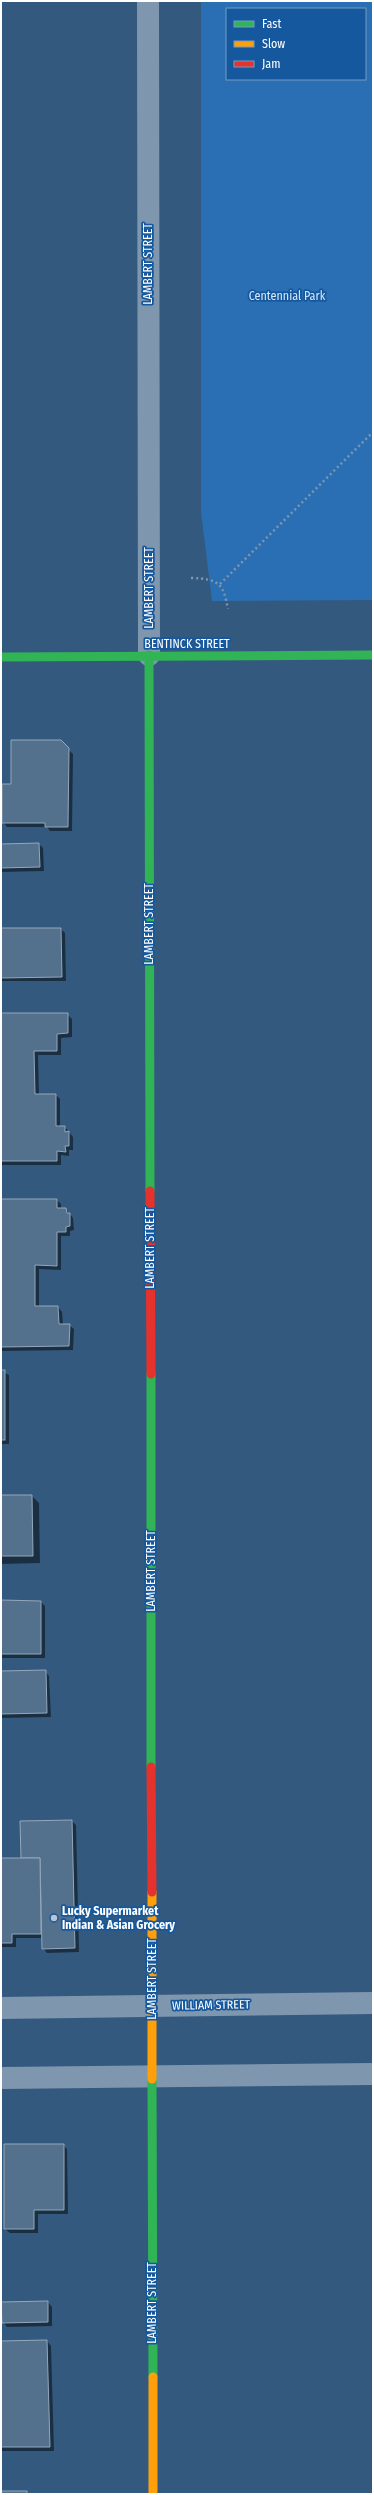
<svg xmlns="http://www.w3.org/2000/svg" width="374" height="2495" viewBox="0 0 374 2495" font-family="'Fira Sans Condensed',sans-serif">
  <rect width="100%" height="100%" fill="#34597e"/>
  <!-- green -->
  <path fill="#2a6fb3" fill-rule="evenodd" d="M201 1H373V600L212 601 201 512ZM227 9H365V79H227Z"/>
  <!-- shadow -->
  <g fill="#0007">
    <polygon points="60,741 73,754 72,831 50,831 47,827 7,827 3,822"/>
    <polygon points="39,844 43,848 44,871 1,872 1,845"/>
    <polygon points="1,929 61,929 65,933 66,981 1,981"/>
    <polygon points="1,1014 67,1014 72,1019 72,1037 61,1038 61,1055 38,1055 39,1095 56,1095 60,1099 60,1127 65,1127 73,1137 73,1150 69,1150 69,1156 61,1155 61,1165 1,1165"/>
    <polygon points="1,1200 57,1200 61,1204 61,1209 66,1209 73,1218 74,1230 70,1231 70,1236 61,1236 61,1270 39,1269 39,1307 58,1307 62,1312 63,1325 69,1325 74,1329 73,1350 1,1351"/>
    <polygon points="1,1371 9,1375 9,1444 1,1444"/>
    <polygon points="1,1496 32,1496 39,1503 40,1563 1,1564"/>
    <polygon points="1,1601 41,1602 45,1606 45,1658 1,1658"/>
    <polygon points="45,1671 49,1676 51,1717 1,1718 1,1672"/>
    <polygon points="72,1821 76,1825 79,1952 47,1953 43,1948 42,1938 16,1938 16,1947 1,1947 1,1859 22,1859 21,1822"/>
    <polygon points="63,2145 67,2149 68,2214 38,2214 38,2233 10,2233 5,2229"/>
    <polygon points="48,2302 52,2307 52,2326 7,2327 3,2322 2,2303"/>
    <polygon points="47,2341 51,2346 54,2451 1,2451 1,2342"/>
  </g>
  <!-- building -->
  <g fill="#53708d" stroke="#93a8bc">
    <polygon points="11,740 61,740 69,748 68,827 45,827 45,823 2,823 2,784 11,784"/>
    <polygon points="39,843 40,867 1,868 1,844"/>
    <polygon points="1,928 61,928 62,977 1,978"/>
    <polygon points="1,1013 68,1013 68,1033 57,1034 57,1051 34,1051 35,1094 56,1094 56,1126 65,1126 65,1132 69,1131 69,1146 65,1146 66,1152 57,1151 57,1161 1,1161"/>
    <polygon points="1,1199 57,1199 57,1208 66,1208 67,1213 70,1213 70,1226 66,1227 66,1232 57,1232 57,1266 35,1265 35,1306 58,1306 59,1324 70,1324 69,1346 1,1347"/>
    <rect x="1" y="1370" width="4" height="70"/>
    <polygon points="1,1495 32,1495 33,1556 1,1556"/>
    <polygon points="1,1600 41,1601 41,1654 1,1654"/>
    <polygon points="46,1670 47,1713 1,1714 1,1671"/>
    <polygon points="72,1820 75,1948 42,1949 40,1858 21,1858 20,1821"/>
    <polygon points="1,1858 40,1858 41,1934 12,1934 12,1943 1,1943"/>
    <polygon points="4,2144 64,2144 64,2210 34,2210 34,2229 4,2229"/>
    <polygon points="48,2301 48,2322 2,2323 1,2302"/>
    <polygon points="47,2340 50,2447 1,2447 1,2341"/>
    <rect x="1" y="2491" width="26" height="3"/>
  </g>
  <g fill="none" stroke-linecap="round" stroke-linejoin="round">
    <!-- path -->
    <g stroke="#7f96af" stroke-width="2.5" stroke-dasharray="2 3" stroke-linecap="butt">
      <path d="M191 578C219 579 223 583 228 609"/>
      <polyline points="220,584 373,432"/>
    </g>
    <!-- street -->
    <g stroke="#7f96af" stroke-width="22">
      <polyline points="148,1 149,655"/>
      <polyline points="1,2008 373,2003"/>
      <polyline points="1,2078 373,2074"/>
    </g>
    <!-- fast -->
    <g stroke="#30b455" stroke-width="9">
      <polyline points="149,655 150,1191"/>
      <polyline points="1,657 373,655"/>
      <polyline points="151,1374 151,1767"/>
      <polyline points="152,2079 153,2377"/>
    </g>
    <!-- slow -->
    <g stroke="#ff9f0a" stroke-width="9">
      <polyline points="152,1892 152,2079"/>
      <polyline points="153,2377 153,2494"/>
    </g>
    <!-- jam -->
    <g stroke="#e5322d" stroke-width="9">
      <polyline points="150,1191 151,1374"/>
      <polyline points="151,1767 152,1892"/>
    </g>
  </g>
  <!-- markers -->
  <circle fill="#b8c5d2" stroke="#15589d" stroke-width="1.5" cx="54" cy="1918" r="4"/>
  <g text-anchor="middle" stroke-width="3.5" stroke-linejoin="round" paint-order="stroke">
    <!-- street labels -->
    <g font-size="12" fill="#fff" stroke="#15589d">
      <text transform="translate(148 264) rotate(-90)" y="4">LAMBERT STREET</text>
      <text transform="translate(149 588) rotate(-90)" y="4">LAMBERT STREET</text>
      <text x="187" y="648">BENTINCK STREET</text>
      <text transform="translate(149 924) rotate(-90)" y="4">LAMBERT STREET</text>
      <text transform="translate(150 1248) rotate(-90)" y="4">LAMBERT STREET</text>
      <text transform="translate(151 1571) rotate(-90)" y="4">LAMBERT STREET</text>
      <text transform="translate(152 1979) rotate(-90)" y="4">LAMBERT STREET</text>
      <text transform="translate(211 2005) rotate(-1)" y="4">WILLIAM STREET</text>
      <text transform="translate(152 2303) rotate(-90)" y="4">LAMBERT STREET</text>
    </g>
    <!-- park labels -->
    <g font-size="12" fill="#d3e8fd" stroke="#15589d">
      <text x="287" y="300">Centennial Park</text>
    </g>
    <!-- poi labels -->
    <g font-size="12" font-weight="bold" fill="#fff" stroke="#15589d" text-anchor="start">
      <text x="62" y="1915">Lucky Supermarket<tspan x="62" dy="14">Indian &amp; Asian Grocery</tspan></text>
    </g>
  </g>
  <!-- border -->
  <rect width="374" height="2495" fill="none" stroke="#ffffff" stroke-width="4"/>
  <!-- legend -->
  <rect x="226" y="8" width="140" height="72" fill="#15589d" stroke="#739bc4"/>
  <rect x="234" y="21" width="20" height="6" fill="#30b455" stroke="#739bc4"/>
  <text x="262" y="28" font-size="12" fill="#ffffff">Fast</text>
  <rect x="234" y="41" width="20" height="6" fill="#ff9f0a" stroke="#739bc4"/>
  <text x="262" y="48" font-size="12" fill="#ffffff">Slow</text>
  <rect x="234" y="61" width="20" height="6" fill="#e5322d" stroke="#739bc4"/>
  <text x="262" y="68" font-size="12" fill="#ffffff">Jam</text>
</svg>
